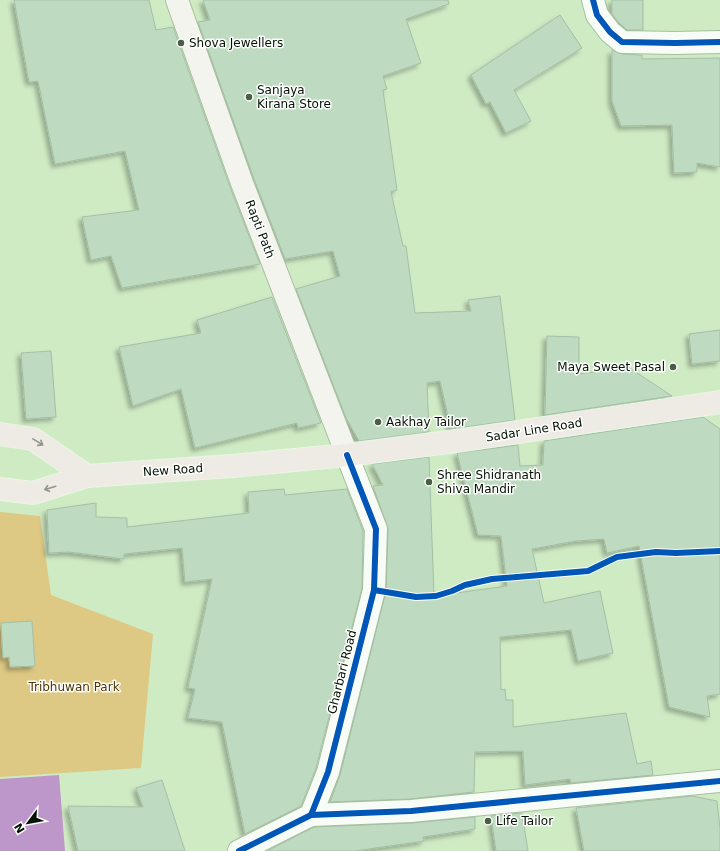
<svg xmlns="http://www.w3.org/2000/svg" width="720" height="851" viewBox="0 0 720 851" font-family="'DejaVu Sans',sans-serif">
  <defs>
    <filter id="shadow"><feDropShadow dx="-3.5" dy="3.5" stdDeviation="2" flood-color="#0004"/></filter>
  </defs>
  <rect width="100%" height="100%" fill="#cfebc4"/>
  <!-- green -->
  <polygon fill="#ddc983" points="0,512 40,516 51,595 153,634 141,768 0,777"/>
  <!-- water -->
  <polygon fill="#be97ca" points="59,775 65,851 0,851 0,779"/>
  <!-- building -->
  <g fill="#bedac0" stroke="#a3c0a5" filter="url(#shadow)">
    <polygon points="14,0 149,0 156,30 173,27 230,187 260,264 122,288 111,256 91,260 82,217 139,210 125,151 55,164 38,81 29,82"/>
    <polygon points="203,0 448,0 449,4 406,19 421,63 383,76 387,89 383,90 397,190 391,192 403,246 406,246 415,313 471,311 468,300 500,296 515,420 451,429 440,381 427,383 429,432 359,441 346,418 296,289 340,276 333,251 285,259 254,179 198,22 210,20"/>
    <polygon points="612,0 643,0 643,30 627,30 619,23 612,14"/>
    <polygon points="560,15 582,48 514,90 531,121 506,133 490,102 486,104 471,75"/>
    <polygon points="612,50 622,54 642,55 642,59 720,58 720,167 697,163 697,172 674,173 672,125 621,126 612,101"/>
    <polygon points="272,297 321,423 298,428 297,423 195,448 181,389 133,406 119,347 201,333 197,320"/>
    <polygon points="720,330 720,361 692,364 689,334"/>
    <polygon points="547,336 579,337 579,374 628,367 672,396 545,415"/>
    <polygon points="51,351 56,417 26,419 21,353"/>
    <polygon points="703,417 720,429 720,694 707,696 710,717 669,707 639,546 607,553 604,539 576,541 532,549 544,603 600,591 613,653 578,661 571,630 500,637 501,690 505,689 506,700 513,700 513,727 626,713 637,764 651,761 653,775 571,783 570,779 525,785 523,751 475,752 474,792 410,799 330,802 340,775 386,591 388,529 373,486 383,485 372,464 429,457 434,596 507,586 501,536 478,535 457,453 518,445 520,466 543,465 544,441"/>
    <polygon points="284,489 285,495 347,489 363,531 362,588 316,768 301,806 245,834 222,722 188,718 195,689 188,688 212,579 185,582 182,548 124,554 124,559 69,552 49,553 47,510 96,503 96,517 127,518 127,527 249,513 248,492"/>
    <polygon points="32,621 35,666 10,667 9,657 3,658 1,623"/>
    <polygon points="162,780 185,851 78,851 68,806 143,807 136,788"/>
    <polygon points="692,796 717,801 720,828 720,851 584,851 576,808"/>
    <polygon points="522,813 528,851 496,851 491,816"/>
    <polygon points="475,817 475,829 423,837 424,841 355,851 267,851 314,827 412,823"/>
  </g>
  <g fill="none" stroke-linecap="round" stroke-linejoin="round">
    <!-- street casing -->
    <g stroke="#a8bea0" stroke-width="24">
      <g id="street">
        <polyline points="593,0 597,15 610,32 622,42 675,43 720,42"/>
        <polyline points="311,815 411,811 720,781"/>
        <polyline points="239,851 311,815 328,772 374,590 376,529 347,455"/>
      </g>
    </g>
    <!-- secondary casing -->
    <g stroke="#a8bea0" stroke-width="24">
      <polyline id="secondary" points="177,0 242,183 347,455"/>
    </g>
    <!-- primary casing -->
    <g stroke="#e9f6e4" stroke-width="24">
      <g id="primary">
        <polyline points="0,434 33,439 87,476"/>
        <polyline points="0,489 33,493 87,476 232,466 347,455 456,441 720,402"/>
      </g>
    </g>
    <!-- street -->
    <use href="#street" stroke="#f8fcf6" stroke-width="22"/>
    <!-- secondary -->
    <use href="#secondary" stroke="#f4f4ee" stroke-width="22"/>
    <!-- primary -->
    <use href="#primary" stroke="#eeebe5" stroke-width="22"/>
    <!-- cycleway casing -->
    <g stroke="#fff" stroke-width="8">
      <g id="cycleway">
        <polyline points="593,0 597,15 610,32 622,42 675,43 720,42"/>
        <polyline points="374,590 416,597 436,596 452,591 465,585 492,579 588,571 617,557 656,552 676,553 720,551"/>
        <polyline points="311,815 411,811 720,781"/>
        <polyline points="239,851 311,815 328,772 374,590 376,529 347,455"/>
      </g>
    </g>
    <!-- cycleway -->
    <use href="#cycleway" stroke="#0057b8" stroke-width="6"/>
  </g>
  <!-- one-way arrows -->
  <defs><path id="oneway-shaft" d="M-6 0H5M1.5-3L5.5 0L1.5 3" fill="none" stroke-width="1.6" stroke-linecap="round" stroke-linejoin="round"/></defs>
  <g stroke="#909489">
    <use href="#oneway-shaft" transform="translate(38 442) rotate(32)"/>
    <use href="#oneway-shaft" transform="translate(50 488) rotate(163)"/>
  </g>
  <!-- markers -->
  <g fill="#4a5e45" stroke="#fff" stroke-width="1.5">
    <circle cx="181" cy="43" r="4"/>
    <circle cx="249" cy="97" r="4"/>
    <circle cx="673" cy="367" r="4"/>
    <circle cx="378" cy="422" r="4"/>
    <circle cx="429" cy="482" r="4"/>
    <circle cx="488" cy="821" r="4"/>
  </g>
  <g text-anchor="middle" stroke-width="3" stroke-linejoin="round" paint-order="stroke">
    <!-- poi labels -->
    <g font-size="12" fill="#021200" stroke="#fff" text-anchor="start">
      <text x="189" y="47">Shova Jewellers</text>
      <text x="257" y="94">Sanjaya<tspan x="257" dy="14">Kirana Store</tspan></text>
      <text x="665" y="371" text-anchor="end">Maya Sweet Pasal</text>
      <text x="386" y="426">Aakhay Tailor</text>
      <text x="437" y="479">Shree Shidranath<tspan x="437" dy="14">Shiva Mandir</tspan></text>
      <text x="496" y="825">Life Tailor</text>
    </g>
    <!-- street labels -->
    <g font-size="12" fill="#021200" stroke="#fff">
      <text transform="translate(260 229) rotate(69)" y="4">Rapti Path</text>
      <text transform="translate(534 430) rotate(-9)" y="4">Sadar Line Road</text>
      <text transform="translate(173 470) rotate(-4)" y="4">New Road</text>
      <text transform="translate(342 672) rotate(-76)" y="4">Gharbari Road</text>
    </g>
    <!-- park labels -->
    <g font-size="12" fill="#4e3503" stroke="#fff">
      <text x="74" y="691">Tribhuwan Park</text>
    </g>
  </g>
  <!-- north arrow -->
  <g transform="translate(28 823) rotate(238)" stroke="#ffffff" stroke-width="3" paint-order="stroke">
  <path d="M0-3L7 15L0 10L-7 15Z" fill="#021200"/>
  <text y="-6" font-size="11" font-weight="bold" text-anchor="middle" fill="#021200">N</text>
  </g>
</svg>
